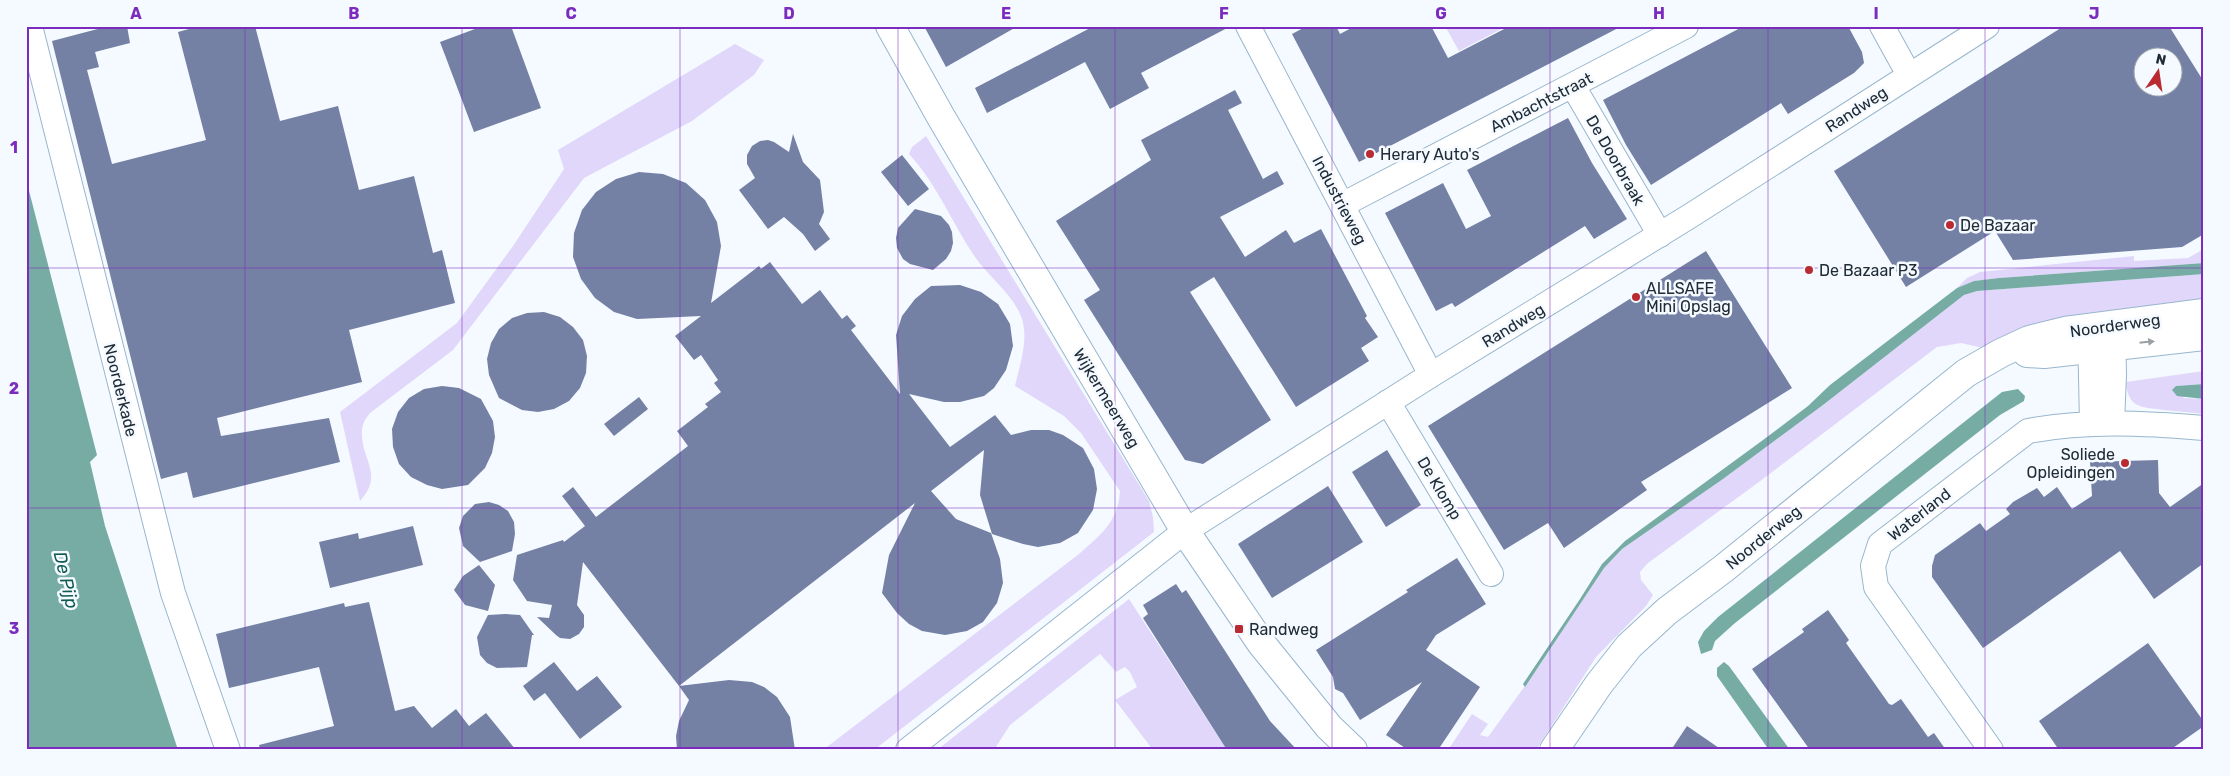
<svg xmlns="http://www.w3.org/2000/svg" width="2230" height="776" viewBox="0 0 2230 776" font-family="Rubik,sans-serif">
  <rect width="100%" height="100%" fill="#f4faff"/>
  <!-- green -->
  <g fill="#e1d7fb">
    <polygon points="1445,26 1507,26 1459,51"/>
    <path d="M735 44 764 60 754 75 692 121 584 178 453 350 370 413C366 418 362 424 362 431 360 459 385 474 360 501L340 412 457 323 513 246 564 169 558 150Z"/>
    <path d="M926 136 1149 501 1153 517 1154 532 874 750H823L1079 554C1100 535 1118 523 1120 491L1081 433 1064 416 1015 386C1019 368 1026 348 1024 329 1022 301 990 279 975 257 952 223 937 184 909 154L912 147Z"/>
    <polygon points="2204,249 2204,263 1999,278 1974,281 1957,288 1967,278 1980,272 2134,256 2134,261 2188,258"/>
    <polygon points="2204,274 2204,305 1983,348 1961,343 1937,347 1763,479 1648,563 1640,572 1641,580 1653,595 1646,606 1596,657 1536,750 1448,750 1472,714 1488,724 1480,735 1488,737 1540,665 1604,567 1622,549 1723,479 1823,405 1964,295 1977,291"/>
    <path d="M2204 371V384L2176 386 2184 398 2204 399V414C2191 413 2177 411 2164 410 2142 407 2128 409 2126 382Z"/>
    <polygon points="1129,599 1227,750 1153,750 1115,700 1137,687 1130,672 1125,667 1116,672 1100,654 1010,725 994,750 937,750"/>
  </g>
  <!-- water -->
  <g fill="#77aca5">
    <polygon points="26,179 97,455 90,462 105,526 178,750 26,750"/>
    <polygon points="2204,263 2204,274 1977,291 1964,295 1823,405 1723,479 1622,549 1604,568 1525,687 1523,684 1580,599 1602,564 1625,541 1763,440 1808,406 1830,385 1957,288 1974,281 1999,278"/>
    <polygon points="2204,384 2204,399 2177,396 2172,390 2176,386"/>
    <polygon points="2018,389 2025,396 2024,401 2000,415 1735,623 1715,641 1712,650 1701,654 1698,642 1704,631 1718,617 2002,392"/>
    <polygon points="1724,662 1729,666 1790,750 1769,750 1717,676 1717,668"/>
  </g>
  <!-- building -->
  <g fill="#7480a4" fill-rule="evenodd">
    <polygon points="109,26 127,26 130,43 95,52 99,67 87,70 112,164 206,140 178,32 200,26 255,26 280,121 338,106 359,190 414,176 433,253 442,250 455,303 349,330 362,382 217,418 221,436 329,418 340,462 193,498 187,472 161,479 52,41"/>
    <polygon points="483,26 511,26 541,108 474,132 440,42"/>
    <polygon points="924,26 1018,26 946,67"/>
    <polygon points="1094,26 1231,26 1141,73 1149,88 1110,109 1085,62 987,113 975,88"/>
    <polygon points="1307,26 1336,26 1340,34 1355,26 1431,26 1448,58 1510,26 1622,26 1359,162 1292,34"/>
    <polygon points="1744,26 1848,26 1862,52 1864,63 1854,73 1788,114 1781,103 1651,185 1626,145 1603,100"/>
    <path d="M2064 26H2169L2204 82V234L2182 247 2013 260 1995 231 1906 287 1834 171ZM2142 58H2172V88H2142Z"/>
    <polygon points="1235,90 1242,103 1228,110 1263,179 1277,171 1284,184 1220,217 1245,257 1286,230 1294,243 1321,229 1367,316 1365,318 1378,337 1361,348 1369,361 1296,407 1214,277 1190,292 1271,420 1203,464 1185,460 1084,300 1100,290 1056,221 1151,160 1141,140"/>
    <polygon points="1568,118 1592,163 1627,219 1594,239 1585,226 1455,307 1452,303 1436,311 1385,213 1443,183 1466,229 1491,216 1467,170"/>
    <polygon points="793,134 803,162 820,180 824,212 819,224 830,239 815,251 803,234 784,217 768,229 739,190 755,178 747,164 747,155 752,146 760,141 768,140 774,142 789,152"/>
    <polygon points="902,155 929,189 908,206 881,172"/>
    <polygon points="639,172 663,174 686,183 705,200 717,222 721,246 711,303 759,266 761,269 770,262 802,304 820,290 842,319 847,315 856,326 851,330 900,394 896,335 902,316 915,299 931,286 960,285 981,292 998,304 1010,324 1013,346 1006,370 994,388 984,396 960,402 944,402 909,394 950,447 995,415 1011,435 1031,430 1049,430 1063,435 1083,448 1094,469 1097,489 1093,510 1078,533 1060,543 1038,547 1023,544 992,534 980,495 984,450 931,491 956,519 991,533 1000,559 1003,583 997,603 983,622 967,631 945,635 922,631 909,624 897,613 882,593 889,555 915,503 679,686 583,562 577,605 584,615 584,627 579,634 570,639 560,638 556,635 537,617 549,618 552,605 527,601 513,580 517,555 563,540 564,542 585,526 562,496 573,487 596,517 688,446 677,431 708,407 705,404 721,392 714,383 718,380 701,355 694,360 675,336 701,316 637,319 614,312 595,298 581,279 573,257 574,233 582,210 596,192 616,179"/>
    <polygon points="915,209 941,216 949,225 952,232 953,243 951,251 946,259 933,270 910,264 903,259 897,248 896,238 898,228"/>
    <polygon points="1706,251 1792,388 1641,482 1647,490 1564,548 1548,523 1504,550 1428,426"/>
    <polygon points="544,312 560,317 573,327 583,340 587,356 586,373 580,388 569,401 554,409 538,412 522,410 499,398 489,375 487,359 491,343 499,329 512,318 527,313"/>
    <polygon points="442,386 459,388 481,399 493,421 495,437 492,453 485,468 468,485 442,489 427,485 411,477 399,464 393,447 392,429 398,412 409,398 424,389"/>
    <polygon points="639,397 648,409 614,436 604,424"/>
    <polygon points="1387,450 1421,505 1386,527 1352,472"/>
    <polygon points="2158,460 2159,493 2170,507 2204,483 2204,563 2154,599 2120,551 1983,648 1932,577 1932,566 1935,555 1980,523 1986,531 2010,514 2006,509 2013,502 2037,488 2044,497 2057,487 2072,509 2092,496 2090,462"/>
    <polygon points="1328,486 1363,542 1272,598 1238,544"/>
    <polygon points="489,502 499,505 508,511 514,522 515,534 512,551 480,562 463,546 459,528 463,516 475,504"/>
    <polygon points="413,526 423,565 330,588 319,542 358,533 359,539"/>
    <polygon points="1457,558 1486,604 1436,635 1426,650 1480,687 1438,750 1408,750 1386,735 1422,682 1360,720 1343,693 1335,689 1333,677 1316,650 1408,592 1406,590"/>
    <polygon points="479,565 495,585 488,611 465,605 454,590 463,576"/>
    <polygon points="1176,584 1182,593 1186,590 1270,721 1297,750 1227,750 1143,618 1148,614 1143,605"/>
    <polygon points="369,602 395,711 414,706 432,728 456,709 469,726 486,713 516,750 260,750 259,745 334,726 319,667 229,688 216,634 344,603 345,607"/>
    <polygon points="1828,610 1849,640 1846,643 1889,704 1892,705 1901,699 1928,737 1934,733 1946,750 1810,750 1752,669 1804,632 1802,629"/>
    <polygon points="505,614 520,615 534,635 532,635 527,667 497,668 487,663 480,655 477,637 488,615"/>
    <polygon points="2148,643 2204,722 2204,726 2170,750 2059,750 2039,721"/>
    <polygon points="554,662 577,691 597,676 622,707 580,739 545,693 534,701 523,686"/>
    <polygon points="729,680 752,682 764,687 777,697 790,717 795,750 677,750 676,736 679,721 689,700 679,686"/>
    <polygon points="1687,726 1722,750 1671,750"/>
  </g>
  <g fill="none" stroke-linecap="round" stroke-linejoin="round">
    <!-- minor casing -->
    <g stroke="#98b6cd" stroke-width="26">
      <g id="minor">
        <polyline points="30,26 173,593 228,750"/>
        <polyline points="1248,26 1431,375"/>
        <polyline points="1882,26 1909,75"/>
        <polyline points="1573,86 1660,235"/>
        <polyline points="1342,205 1686,26"/>
        <polyline points="2090,330 2092,424"/>
        <polyline points="1388,402 1491,574"/>
        <polyline points="2112,423 2114,375 2113,329"/>
        <polyline points="908,750 1185,531 1431,375 1690,216 1987,26"/>
        <path d="M1991 750 1876 587 1873 566 1880 544 2028 431C2086 420 2145 423 2204 428"/>
      </g>
    </g>
    <!-- major casing -->
    <g stroke="#98b6cd" stroke-width="30">
      <g id="major">
        <polyline points="890,26 941,117 1185,531 1261,643 1329,727 1353,750"/>
        <polyline points="2027,353 2044,354 2204,336"/>
        <polyline points="1554,750 1599,684 1629,646 1667,611 1723,569 1966,373 2001,353 2029,340 2065,331 2204,313"/>
      </g>
    </g>
    <!-- minor -->
    <use href="#minor" stroke="#fff" stroke-width="24"/>
    <!-- major -->
    <use href="#major" stroke="#fff" stroke-width="28"/>
  </g>
  <!-- one-way arrows -->
  <defs><path id="oneway-solid" d="M-6-.8H1V-3.2L6.5 0L1 3.2V.8H-6Z" transform="scale(1.25)"/></defs>
  <use fill="#9ba0a4" href="#oneway-solid" transform="translate(2147 342) rotate(-6)"/>
  <!-- grid -->
  <path fill="none" stroke="#7b2cbf" stroke-width="1" stroke-opacity="0.55" d="M245 26V750M462 26V750M680 26V750M898 26V750M1115 26V750M1332 26V750M1550 26V750M1768 26V750M1985 26V750M26 268H2204M26 508H2204"/>
  <!-- markers -->
  <g fill="#ba2a31" stroke="#f4faff" stroke-width="2">
    <circle cx="1370" cy="154" r="5"/>
    <circle cx="1950" cy="225" r="5"/>
    <circle cx="1809" cy="270" r="5"/>
    <circle cx="1636" cy="297" r="5"/>
    <circle cx="2125" cy="463" r="5"/>
    <rect x="1234" y="624" width="10" height="10" rx="2.5"/>
  </g>
  <g text-anchor="middle" stroke-width="5" stroke-linejoin="round" paint-order="stroke">
    <!-- street labels -->
    <g font-size="16" fill="#202b35" stroke="#f4faff">
      <text transform="translate(1541 102) rotate(-27)" y="6">Ambachtstraat</text>
      <text transform="translate(1856 109) rotate(-33)" y="6">Randweg</text>
      <text transform="translate(1616 160) rotate(60)" y="6">De Doorbraak</text>
      <text transform="translate(1340 200) rotate(62)" y="6">Industrieweg</text>
      <text transform="translate(1513 325) rotate(-31)" y="6">Randweg</text>
      <text transform="translate(2115 325) rotate(-8)" y="6">Noorderweg</text>
      <text transform="translate(121 390) rotate(76)" y="6">Noorderkade</text>
      <text transform="translate(1107 398) rotate(59)" y="6">Wijkermeerweg</text>
      <text transform="translate(1440 488) rotate(59)" y="6">De Klomp</text>
      <text transform="translate(1919 514) rotate(-38)" y="6">Waterland</text>
      <text transform="translate(1763 537) rotate(-39)" y="6">Noorderweg</text>
    </g>
    <!-- poi labels -->
    <g font-size="16" fill="#202b35" stroke="#f4faff" text-anchor="start">
      <text x="1380" y="160">Herary Auto's</text>
      <text x="1960" y="231">De Bazaar</text>
      <text x="1819" y="276">De Bazaar P3</text>
      <text x="1646" y="294">ALLSAFE<tspan x="1646" dy="18">Mini Opslag</tspan></text>
      <text x="2115" y="460" text-anchor="end">Soliede<tspan x="2115" dy="18">Opleidingen</tspan></text>
      <text x="1249" y="635">Randweg</text>
    </g>
    <!-- water labels -->
    <g font-size="18" font-style="italic" fill="#0f5a53" stroke="#f4faff">
      <text transform="translate(66 580) rotate(77)" y="6">De Pijp</text>
    </g>
  </g>
  <!-- border -->
  <rect width="2230" height="776" fill="none" stroke="#f4faff" stroke-width="55"/>
  <!-- north arrow -->
  <g transform="translate(2158 72) rotate(13)"><circle r="24" fill="#f4faff" stroke="#9fa7ae"/>
  <path d="M0-4L9 19L0 12L-9 19Z" fill="#ba2a31"/>
  <text y="-8" font-size="14" font-weight="bold" text-anchor="middle" fill="#202b35">N</text>
  </g>
  <rect x="28" y="28" width="2174" height="720" fill="none" stroke="#7b2cbf" stroke-width="2"/>
  <g font-size="16" text-anchor="middle" font-weight="bold" fill="#7b2cbf">
    <text x="136" y="19">A</text>
    <text x="354" y="19">B</text>
    <text x="571" y="19">C</text>
    <text x="789" y="19">D</text>
    <text x="1006" y="19">E</text>
    <text x="1224" y="19">F</text>
    <text x="1441" y="19">G</text>
    <text x="1659" y="19">H</text>
    <text x="1876" y="19">I</text>
    <text x="2094" y="19">J</text>
    <text x="14" y="153">1</text>
    <text x="14" y="394">2</text>
    <text x="14" y="634">3</text>
  </g>
</svg>
